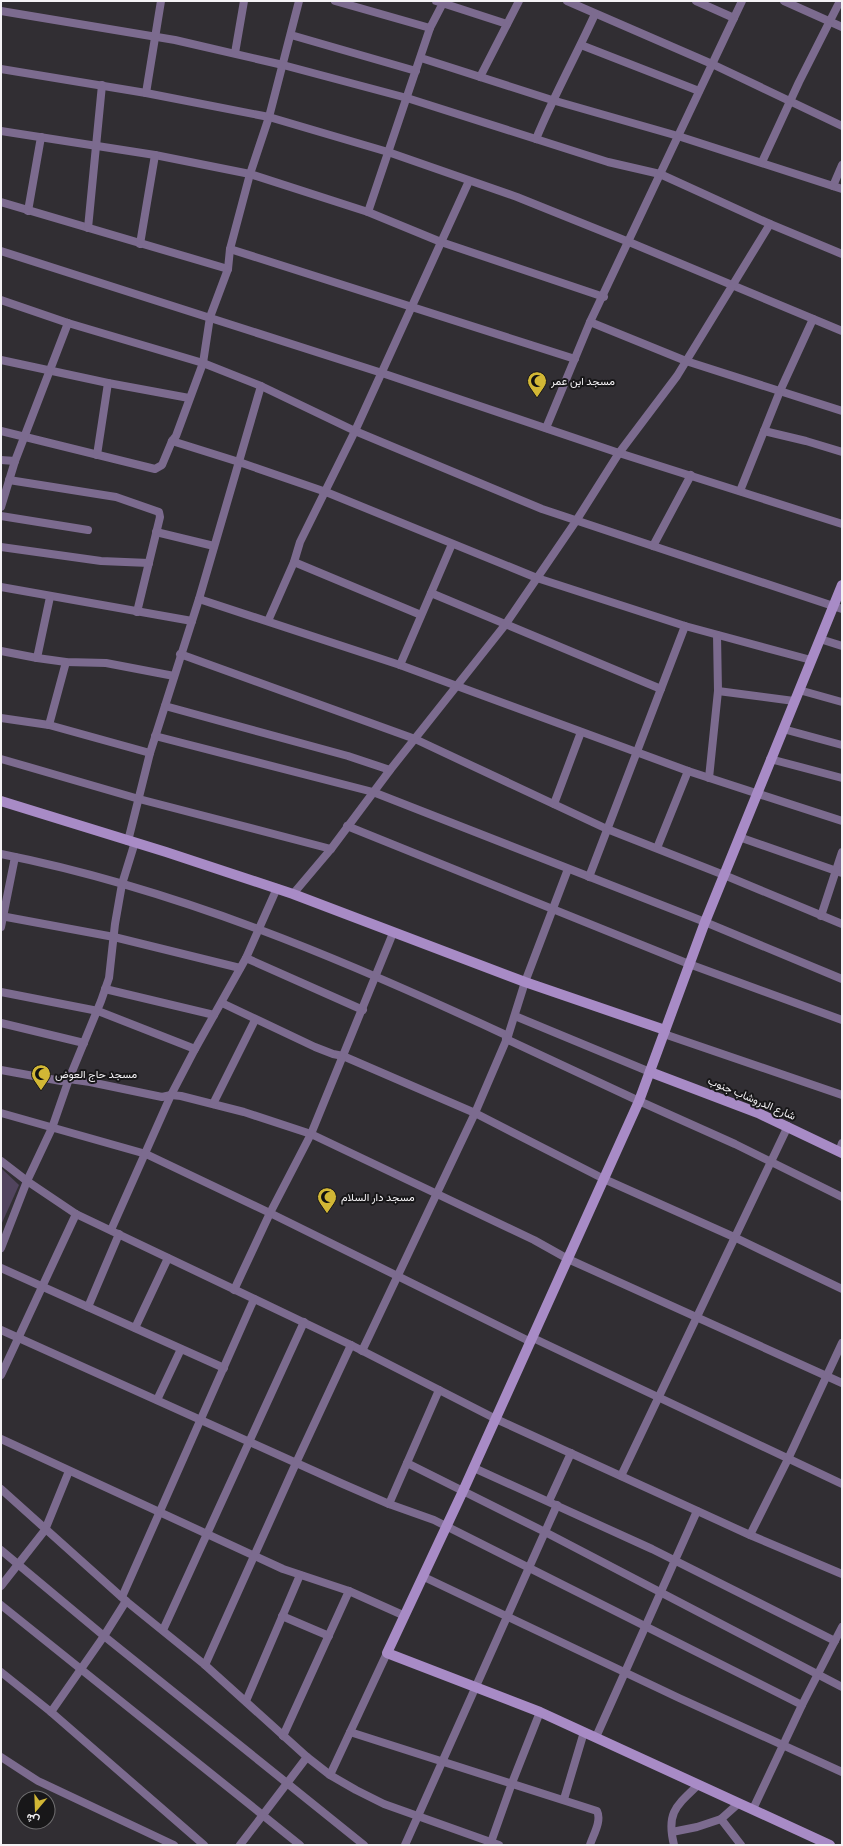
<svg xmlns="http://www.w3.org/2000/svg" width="843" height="1846" font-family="'Public Sans',Vazirmatn,sans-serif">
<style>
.green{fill:#51445e}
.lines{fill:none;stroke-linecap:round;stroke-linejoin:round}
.street{stroke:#7c6b8f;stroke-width:8}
.secondary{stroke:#a88bc6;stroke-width:10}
.labels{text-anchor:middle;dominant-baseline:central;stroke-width:4;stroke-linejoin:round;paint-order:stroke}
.poi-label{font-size:11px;fill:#f4f2f5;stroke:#181719;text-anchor:start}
.street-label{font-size:11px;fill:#f4f2f5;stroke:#181719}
</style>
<rect width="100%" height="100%" fill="#312e33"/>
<path class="green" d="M1 1168 19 1185 1 1225Z"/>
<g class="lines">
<g class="street">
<path d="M299 1 269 117 250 174 230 249 228 269 210 317 203 363 176 436 172 441 239 462 326 492 537 578 685 626 811 660"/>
<path d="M335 1 430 28"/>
<path d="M436 1 507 24"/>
<path d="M567 1 712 64 842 126"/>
<path d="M696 1 734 18"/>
<path d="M784 1 842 27"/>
<path d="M1 11 175 40 283 65 407 98 608 162 660 174 770 224 842 254"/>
<path d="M291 35 416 71"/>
<path d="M581 45 699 91"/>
<path d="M235 53 244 1"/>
<path d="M421 58 552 100 678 136 842 189"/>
<path d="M1 69 146 93 269 117 388 152 517 197 629 242 842 331"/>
<path d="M480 77 519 1"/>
<path d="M146 93 161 1"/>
<path d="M1 131 155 155 250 174 368 212 441 242 604 297"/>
<path d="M536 139C554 95 576 56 595 14"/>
<path d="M762 162 799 82 840 1"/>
<path d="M833 186 842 165"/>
<path d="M1 202 228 269"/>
<path d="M28 211 41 137"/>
<path d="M368 212 430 28 443 3"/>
<path d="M88 228 102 85"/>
<path d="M140 244 155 155"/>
<path d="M230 249 575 359"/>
<path d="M1 251 382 373 619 453 842 524"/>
<path d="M1 300 68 323 203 363 261 386 355 431 542 509 842 609"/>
<path d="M590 322 686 361 842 411"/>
<path d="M1 360 108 383 189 398"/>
<path d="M261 386 199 599 400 665 688 771 842 821"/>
<path d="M546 428 590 322 742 1"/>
<path d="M1 431 155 469 162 465 172 441"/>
<path d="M764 431 806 441 842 452"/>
<path d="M97 455 108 383"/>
<path d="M1 460 15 461"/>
<path d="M9 480 116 497 159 512 160 517 137 612"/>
<path d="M740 491 780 391 813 319"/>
<path d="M1 507 15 461 68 323"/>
<path d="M1 516 88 530"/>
<path d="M156 532 214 546"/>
<path d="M653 546 691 475"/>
<path d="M1 547 101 561 149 563"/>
<path d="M294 562 421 615"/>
<path d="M1 587 192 621"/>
<path d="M431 593 661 689"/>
<path d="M268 621 294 562 300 542 355 431 469 181"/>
<path d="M820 639 842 646"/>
<path d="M1 651 37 658 66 662 106 663 174 676"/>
<path d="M180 654 415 739 607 829 724 875 842 924"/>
<path d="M37 658 50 597"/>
<path d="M400 665 452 544"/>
<path d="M799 690 842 702"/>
<path d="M718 691 794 701"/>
<path d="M165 706 348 756 390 770"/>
<path d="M1 718 49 725 150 753"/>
<path d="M49 725 66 662"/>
<path d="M783 729 842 745"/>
<path d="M155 736 373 792 705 922 842 979"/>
<path d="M1 759 139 799 331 849"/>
<path d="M770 759 842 778"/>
<path d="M709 778 718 691 717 635"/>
<path d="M554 804 581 732"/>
<path d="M347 826 689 964 842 1020"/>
<path d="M739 837 842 873"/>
<path d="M128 841 150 753 199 599"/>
<path d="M657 848 688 771"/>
<path d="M1 854C178 889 345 960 508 1036"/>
<path d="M589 877 685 626"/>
<path d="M293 894 331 849 390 770 505 625 576 521 619 453 677 376 770 224"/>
<path d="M1 916 114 937 240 968"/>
<path d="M821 916 842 852"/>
<path d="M1 927 15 857"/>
<path d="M246 958 363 1010"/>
<path d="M105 989 214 1015"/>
<path d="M1 992 98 1011 195 1049"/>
<path d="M222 1003 315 1047 333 1054 343 1056 475 1113 604 1179 734 1237 842 1289"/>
<path d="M515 1016 650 1072"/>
<path d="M1 1023 84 1043"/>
<path d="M664 1034 842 1095"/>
<path d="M506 1039 639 1101 735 1144 842 1197"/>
<path d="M1 1070 61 1081 69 1079 90 1082 162 1097 171 1095 181 1096 244 1112 311 1134 534 1240 568 1259 842 1383"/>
<path d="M213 1104 255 1020"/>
<path d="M1 1113 146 1154 270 1213 531 1342"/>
<path d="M839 1152 842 1143"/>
<path d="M1 1161 27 1181 76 1214 351 1345 496 1419 750 1535 842 1574"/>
<path d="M111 1230 171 1095 195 1049 246 958 277 888"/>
<path d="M1 1248 27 1181 52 1128 69 1079 101 1001 109 978 115 924 122 884 135 842"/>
<path d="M1 1268 224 1368"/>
<path d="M234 1290 270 1213 311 1134 393 933"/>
<path d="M88 1307 119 1234"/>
<path d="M135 1328 168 1258"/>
<path d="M1 1330 343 1484 389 1504 434 1520 802 1705"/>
<path d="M533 1338 842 1484"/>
<path d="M362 1351 475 1113 508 1036 525 982 568 869"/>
<path d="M1 1375 76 1214"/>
<path d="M157 1400 181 1349"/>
<path d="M1 1439 283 1569 349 1591 405 1616"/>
<path d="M407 1463 545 1532 842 1687"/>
<path d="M474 1468 652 1549 835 1641"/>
<path d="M621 1476 788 1126"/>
<path d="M1 1489 126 1601 205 1665 307 1757 330 1775 356 1790 384 1804 499 1845"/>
<path d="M549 1501 571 1453"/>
<path d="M389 1504 439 1390"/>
<path d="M750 1535 788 1459 842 1343"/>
<path d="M1 1550 104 1636 364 1845"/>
<path d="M424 1577 679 1698 842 1772"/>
<path d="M1 1586 45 1530 69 1471"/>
<path d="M122 1597 254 1299"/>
<path d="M1 1605 300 1845"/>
<path d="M282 1616 329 1636"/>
<path d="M163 1630 304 1322"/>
<path d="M205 1665 296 1463 351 1345"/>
<path d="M1 1672 51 1712 204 1845"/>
<path d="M246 1701 300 1575"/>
<path d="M51 1712 104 1636 126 1601"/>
<path d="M350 1732 597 1811C602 1821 593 1835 590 1845"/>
<path d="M283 1736 349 1591"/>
<path d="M596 1737 697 1511"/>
<path d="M1 1757 38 1781 174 1845"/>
<path d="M330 1775 387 1653"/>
<path d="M564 1799 584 1732"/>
<path d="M753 1809 802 1705 842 1627"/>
<path d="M721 1819 741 1845"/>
<path d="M672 1832 697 1827 721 1819 739 1803"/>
<path d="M240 1845 307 1757"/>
<path d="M405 1845 557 1505"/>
<path d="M490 1845 512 1783 540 1712"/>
<path d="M674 1845C666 1813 676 1806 698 1785"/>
</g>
<g class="secondary">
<path d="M1 801 166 852 293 894 525 982 665 1030"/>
<path d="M650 1072 758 1113 842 1153"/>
<path d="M830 1845 540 1712 387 1653 463 1491 639 1101 705 922 842 585"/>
</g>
</g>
<defs>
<symbol id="mosque-pin" viewBox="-11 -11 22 30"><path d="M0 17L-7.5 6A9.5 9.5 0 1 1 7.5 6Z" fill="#d2b735" stroke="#181719"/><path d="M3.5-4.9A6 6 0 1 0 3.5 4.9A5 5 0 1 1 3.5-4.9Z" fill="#111"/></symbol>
</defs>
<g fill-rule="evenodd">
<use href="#mosque-pin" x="526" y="370" width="22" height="30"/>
<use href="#mosque-pin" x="30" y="1063" width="22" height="30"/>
<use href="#mosque-pin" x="316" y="1186" width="22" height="30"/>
</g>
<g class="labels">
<g class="poi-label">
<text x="551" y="381">مسجد ابن عمر</text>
<text x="55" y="1074">مسجد حاج العوض</text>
<text x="341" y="1197">مسجد دار السلام</text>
</g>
<g class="street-label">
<text transform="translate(752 1098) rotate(23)">شارع الدروشاب جنوب</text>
</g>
</g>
<rect width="843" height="1846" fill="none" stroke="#f4f2f5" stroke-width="4"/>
<g transform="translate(36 1810) rotate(199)"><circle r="19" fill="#181719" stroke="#706f71"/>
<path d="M0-3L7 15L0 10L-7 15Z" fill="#d2b735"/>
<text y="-6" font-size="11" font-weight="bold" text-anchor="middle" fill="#f4f2f5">ش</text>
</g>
</svg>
